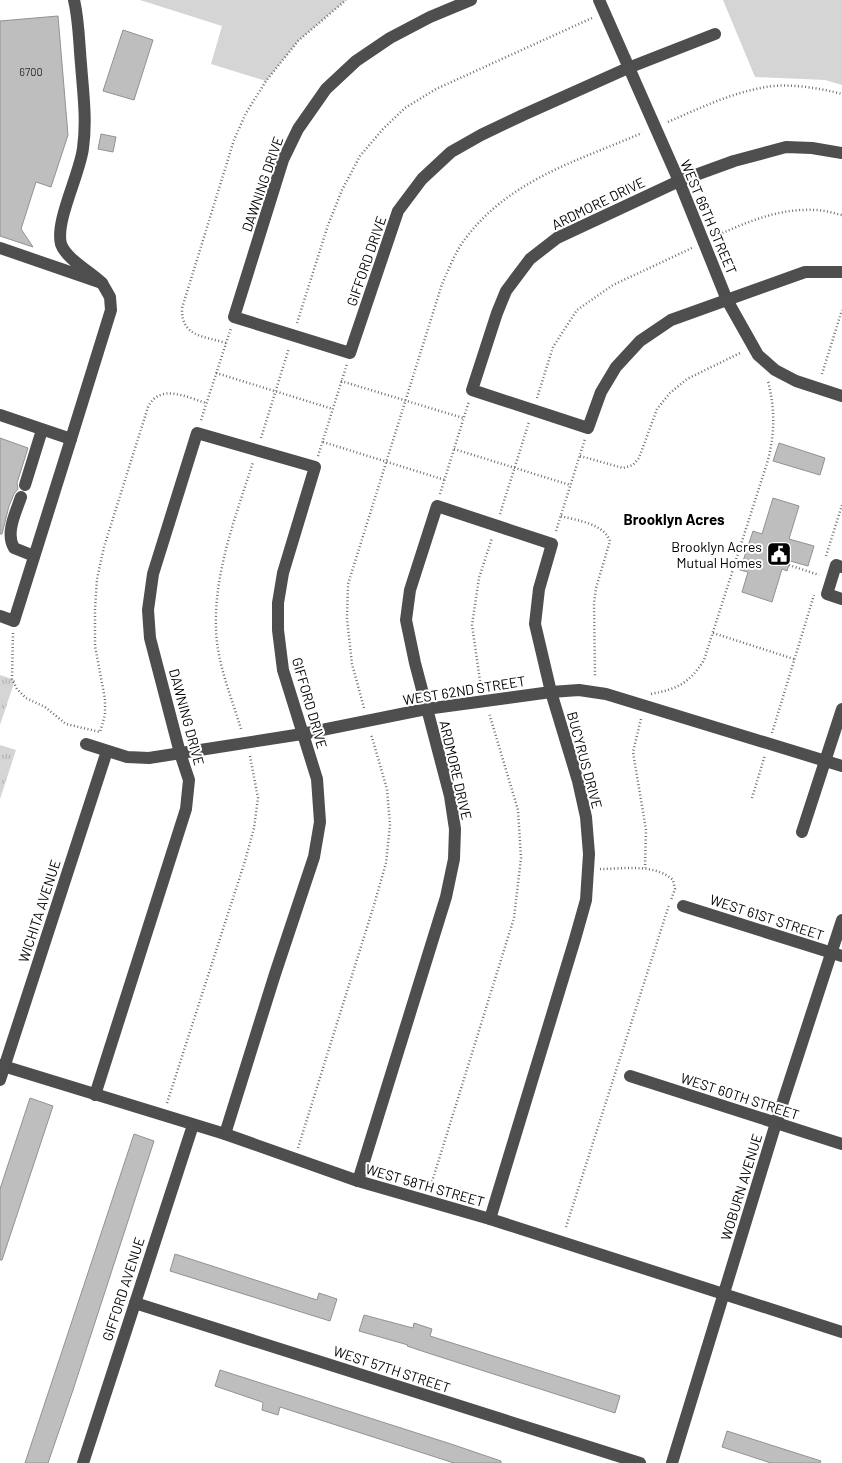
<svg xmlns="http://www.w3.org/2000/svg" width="842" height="1463" font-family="Barlow,sans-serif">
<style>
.green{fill:#d5d5d5}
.park{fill:url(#park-tufts)}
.building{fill:#bebebe;stroke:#929292}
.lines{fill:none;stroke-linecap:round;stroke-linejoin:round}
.path{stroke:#707070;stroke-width:2.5;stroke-dasharray:1 2.5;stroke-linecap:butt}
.minor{stroke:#4e4e4e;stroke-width:12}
.labels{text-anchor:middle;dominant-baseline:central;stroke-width:4;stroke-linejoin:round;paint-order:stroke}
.number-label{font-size:11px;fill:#303030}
.street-label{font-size:14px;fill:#000;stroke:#fff}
.poi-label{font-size:14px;fill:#000;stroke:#fff;text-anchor:end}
.neighbourhood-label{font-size:15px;font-weight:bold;fill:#000;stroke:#fff}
</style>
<defs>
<pattern id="park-tufts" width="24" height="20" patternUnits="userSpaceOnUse" patternTransform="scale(1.25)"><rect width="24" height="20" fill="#d5d5d5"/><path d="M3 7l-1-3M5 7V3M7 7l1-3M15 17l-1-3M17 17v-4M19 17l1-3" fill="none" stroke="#b5b5b5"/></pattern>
</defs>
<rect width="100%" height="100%" fill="#fff"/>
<g class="green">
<path d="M140 0H346L298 41 266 81 211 64 222 26Z"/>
<path d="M723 0H842V85L825 80 755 77Z"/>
</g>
<g class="park">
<path d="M0 675 15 680 0 725Z"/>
<path d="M0 745 16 750 0 799Z"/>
</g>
<g class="building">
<path d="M58 16 68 135 51 187 36 182 21 229 33 247 0 236V21Z"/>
<path d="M123 30 153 40 134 100 103 91Z"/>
<path d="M101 134 116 137 113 152 98 149Z"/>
<path d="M0 438 28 448 17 483 18 489 14 494 9 506 2 534H0Z"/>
<path d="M779 443 825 458 820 475 773 461Z"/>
<path d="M773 498 799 506 789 539 814 546 808 566 790 561 787 571 782 569 772 602 742 592 748 572 740 570 753 531 762 534Z"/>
<path d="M30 1098 53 1106 2 1260H0V1189Z"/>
<path d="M134 1134 154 1141 73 1390 48 1463H25Z"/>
<path d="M175 1254 317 1300 319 1293 337 1299 330 1321 170 1271Z"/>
<path d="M364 1315 413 1328 414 1323 432 1329 430 1336 620 1396 615 1413 431 1354 407 1346 408 1345 359 1331Z"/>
<path d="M220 1370 451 1444 501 1461V1463H454L280 1407 278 1415 262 1410 263 1403 262 1402 215 1386Z"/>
<path d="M727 1431 821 1461 820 1463H771L722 1447Z"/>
</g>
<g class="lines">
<g class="path">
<path d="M668 122C700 108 731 93 766 87 788 83 820 88 842 94"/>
<path d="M716 236C747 222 779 208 815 210 824 210 833 213 842 215"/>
<path d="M297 323 328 225 342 190 360 156 383 129 405 108 436 89 592 18"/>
<path d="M226 343C204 336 181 337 182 308L234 140 246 113 266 81 298 41 346 0"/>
<path d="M216 373 333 409"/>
<path d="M822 374 842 310"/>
<path d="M341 381 463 418"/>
<path d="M537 398 553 347 577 310 613 285 692 248"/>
<path d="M201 420 231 328"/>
<path d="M261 438 289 348"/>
<path d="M323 442 445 480"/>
<path d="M454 449 570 485"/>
<path d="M318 456 347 364"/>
<path d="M580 456 623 468 633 465 639 458 657 409 670 393 687 379 740 353"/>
<path d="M440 494 469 401"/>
<path d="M500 514 529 422"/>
<path d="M561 516C578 521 603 523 610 541L596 588 594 603 595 676"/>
<path d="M556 531 585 439"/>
<path d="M826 556 842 505"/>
<path d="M789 565 819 575"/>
<path d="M13 633 12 679 17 689 26 698 45 707 66 724 100 732 105 715V699L95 646V609L97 579 104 547 148 407C160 383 186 397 206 403"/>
<path d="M713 633 794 659"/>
<path d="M481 688 472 625 479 578 492 538"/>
<path d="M651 694C677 689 689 684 704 660L768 460C775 431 775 410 768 381"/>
<path d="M364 708 352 664 347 619 348 584 442 284C449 269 455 252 465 239 509 180 577 161 642 133"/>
<path d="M641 719 633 752 646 830 645 868"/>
<path d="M241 729C231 696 217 663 216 629 214 571 236 516 253 462"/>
<path d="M772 733 814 595"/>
<path d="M752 798 765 755"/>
<path d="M600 869C624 869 654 863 673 880L675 889 671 900"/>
<path d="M167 1103 245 861 254 828 258 798 250 756"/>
<path d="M298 1148 374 905 386 863 390 825 387 789 371 734"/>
<path d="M431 1185 514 918 521 858 518 810 489 713"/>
<path d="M566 1227 669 905"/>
</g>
<g class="minor">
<path d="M471 0 430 17 390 38 356 61 326 89 298 129 283 160 234 317 350 353 398 211 422 179 451 152 481 135 523 115 628 68 715 34"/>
<path d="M599 0 679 181 727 300 758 355 775 370 796 381 842 396"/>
<path d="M842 153 812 148 786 147 734 161 679 181 557 238 530 259 506 291 497 313 472 390 588 428 601 392 616 367 640 341 671 320 805 272H842"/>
<path d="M0 248 102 283C91 272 66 259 61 244 55 221 80 174 83 148 87 120 83 92 81 64 79 43 79 21 74 0"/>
<path d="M0 415 71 439 111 310 110 297 102 283"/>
<path d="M25 485 42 430"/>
<path d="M21 497C16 512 5 533 14 548L34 556"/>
<path d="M842 567 836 565 827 594 842 599"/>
<path d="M0 616 14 621 71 439"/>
<path d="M86 744 127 757 149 758 302 734 426 709 551 692 579 690 606 694 842 766"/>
<path d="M802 832 842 709"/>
<path d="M683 906 842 956"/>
<path d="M0 1065 225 1134 358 1181 490 1219 842 1332"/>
<path d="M630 1076 842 1144"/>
<path d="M0 1080 107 751"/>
<path d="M95 1095 186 809 189 780 180 753 150 638 148 610 153 574 197 433 315 467 283 573 278 603V630L283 670 317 779 320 822 314 857 275 974 225 1134"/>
<path d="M358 1181 446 897 454 859 455 829 450 796 415 663 406 620 410 590 437 506 552 544 539 589 535 624 551 692 578 781 586 817 589 854 586 900 575 939 490 1219"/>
<path d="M135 1303 640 1463"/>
<path d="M83 1463 193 1125"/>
<path d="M672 1463 776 1123 842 920"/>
</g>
</g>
<defs>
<symbol id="civic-square" viewBox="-11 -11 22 22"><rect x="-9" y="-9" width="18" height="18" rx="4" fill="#000" stroke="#fff"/><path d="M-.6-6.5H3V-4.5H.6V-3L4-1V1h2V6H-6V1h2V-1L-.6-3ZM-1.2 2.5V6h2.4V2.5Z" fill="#fff"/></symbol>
</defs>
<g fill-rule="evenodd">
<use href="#civic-square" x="765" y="540" width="28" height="28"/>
</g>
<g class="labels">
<g class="number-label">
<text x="31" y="71">6700</text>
</g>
<g class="street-label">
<text transform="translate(262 184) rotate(-71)">DAWNING DRIVE</text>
<text transform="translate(598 203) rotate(-26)">ARDMORE DRIVE</text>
<text transform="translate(709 217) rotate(67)">WEST 66TH STREET</text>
<text transform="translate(366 261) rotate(-71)">GIFFORD DRIVE</text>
<text transform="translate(464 690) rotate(-9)">WEST 62ND STREET</text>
<text transform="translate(310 703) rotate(74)">GIFFORD DRIVE</text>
<text transform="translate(187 717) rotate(75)">DAWNING DRIVE</text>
<text transform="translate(585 760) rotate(75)">BUCYRUS DRIVE</text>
<text transform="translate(456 770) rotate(77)">ARDMORE DRIVE</text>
<text transform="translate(39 911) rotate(-72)">WICHITA AVENUE</text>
<text transform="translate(767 917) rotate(18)">WEST 61ST STREET</text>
<text transform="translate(740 1096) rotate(18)">WEST 60TH STREET</text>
<text transform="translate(425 1185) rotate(16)">WEST 58TH STREET</text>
<text transform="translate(741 1187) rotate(-73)">WOBURN AVENUE</text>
<text transform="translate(123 1289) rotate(-72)">GIFFORD AVENUE</text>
<text transform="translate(392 1369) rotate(18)">WEST 57TH STREET</text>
</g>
<g class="poi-label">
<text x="762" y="546">Brooklyn Acres<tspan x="762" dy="16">Mutual Homes</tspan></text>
</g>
<g class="neighbourhood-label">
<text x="674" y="519">Brooklyn Acres</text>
</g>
</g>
</svg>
